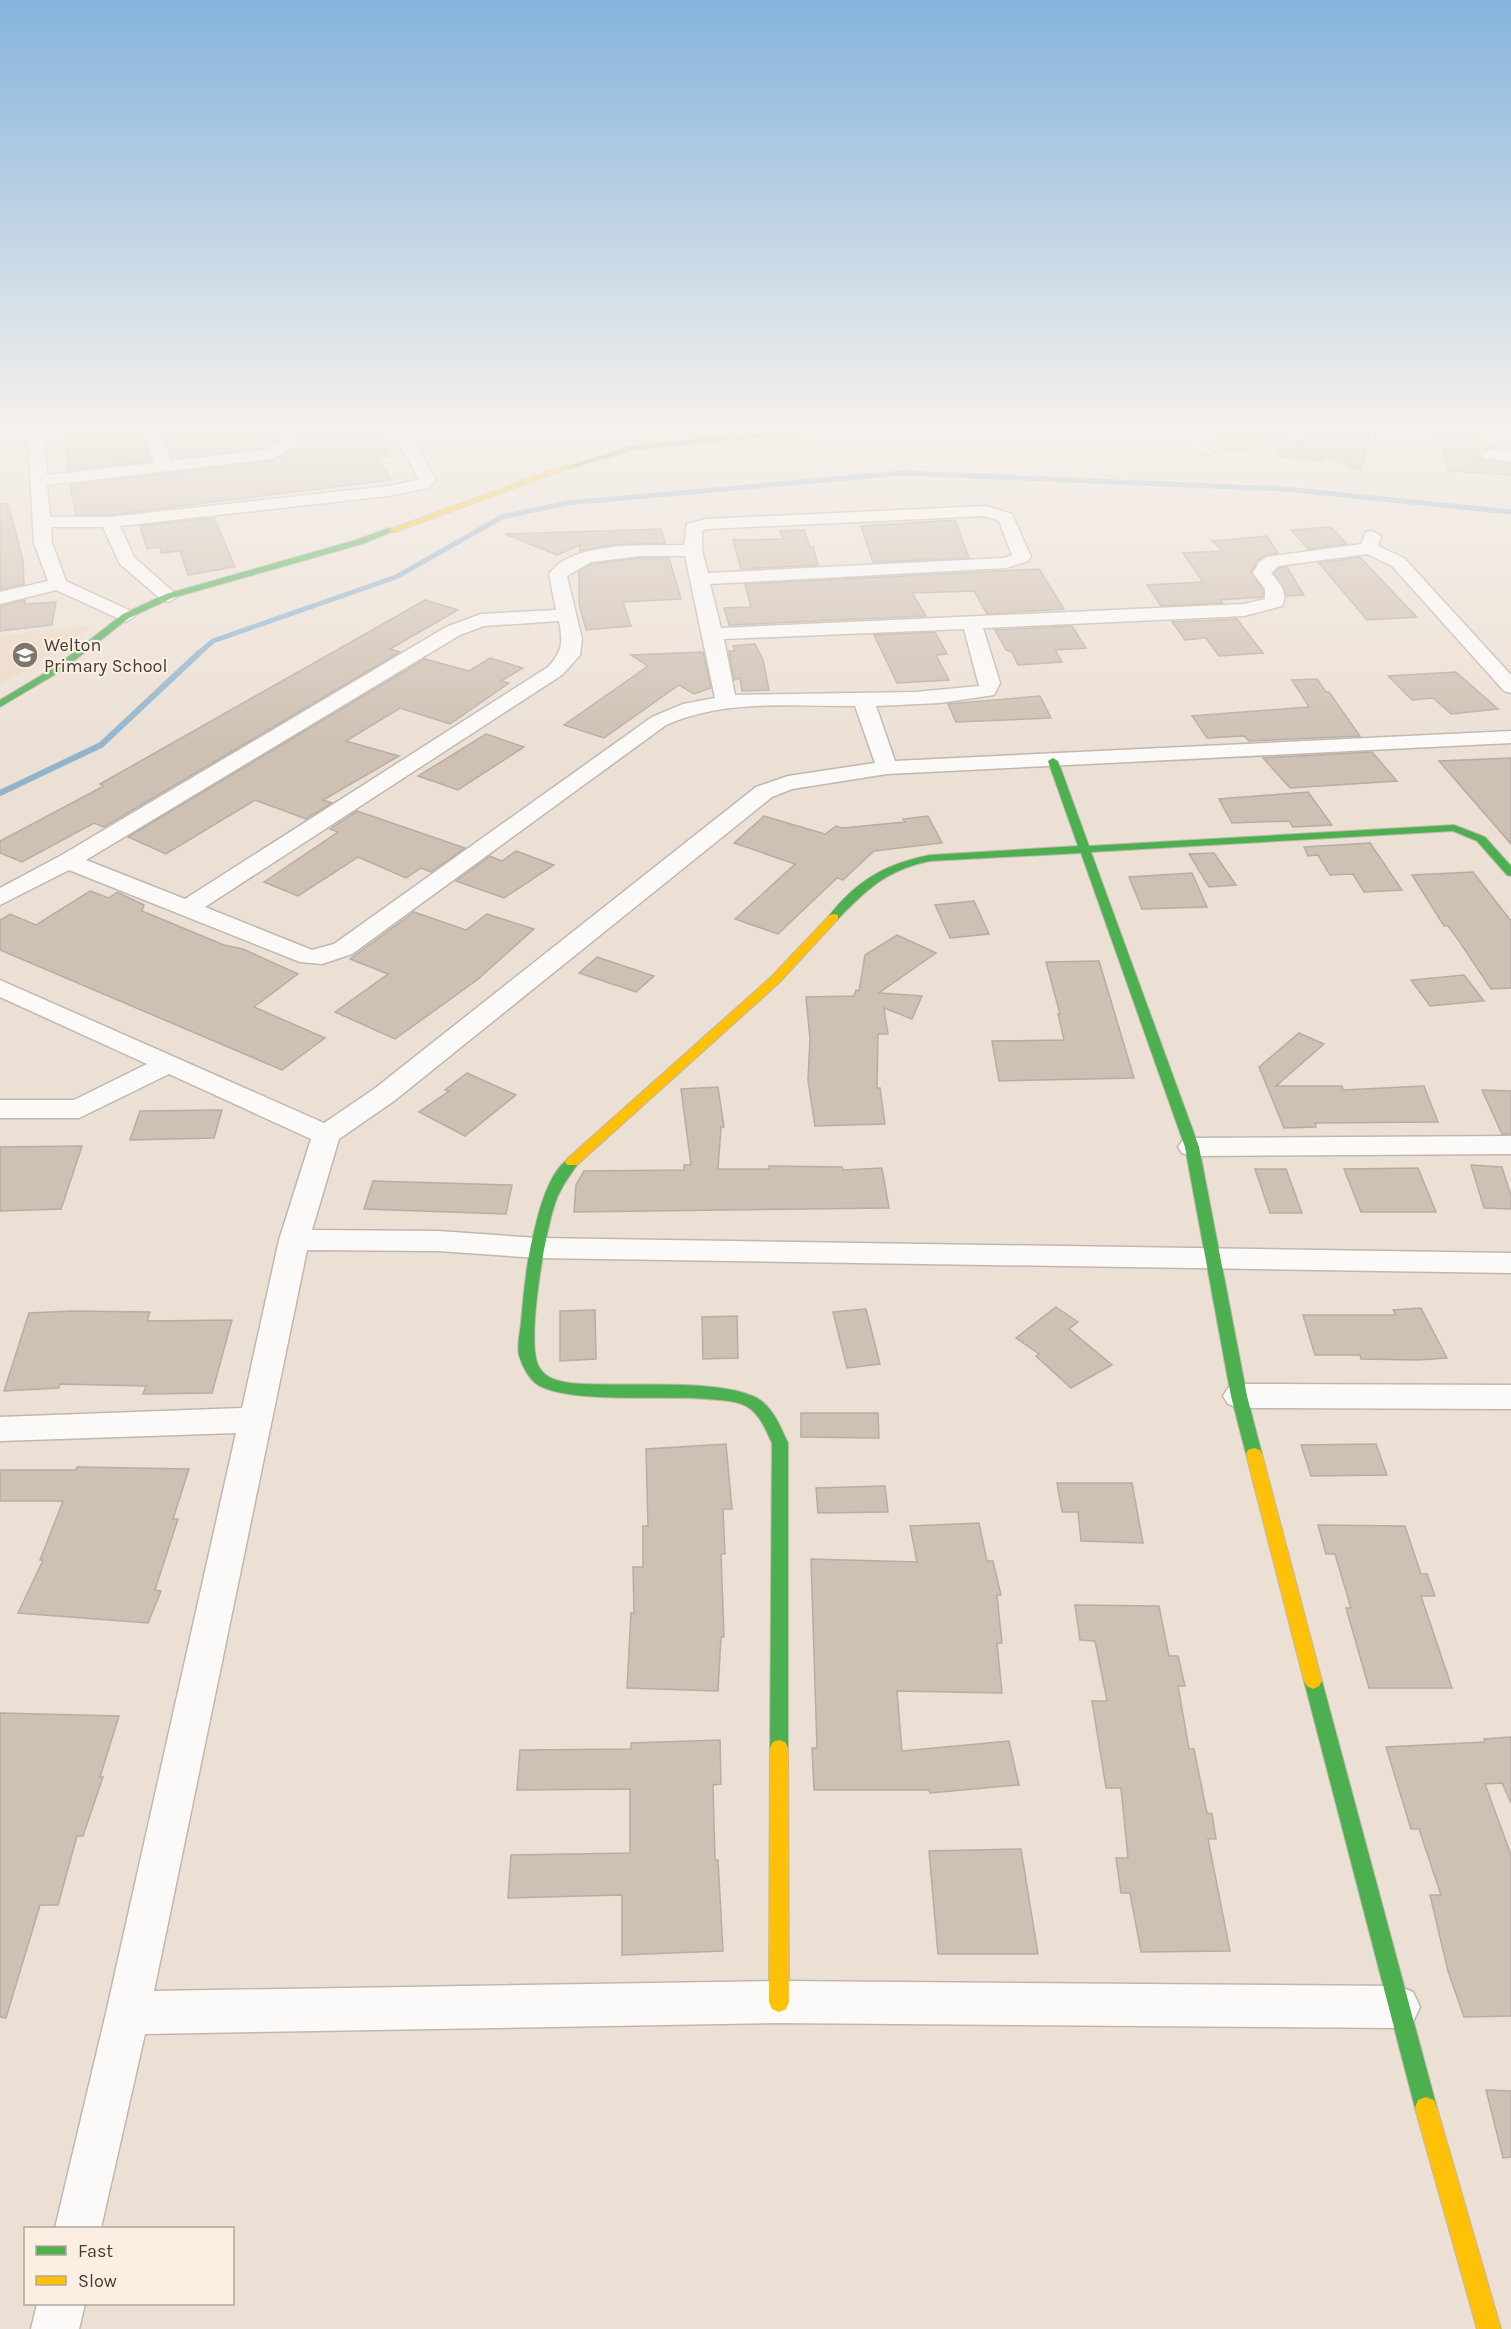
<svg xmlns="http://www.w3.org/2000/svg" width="1511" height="2329" font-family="Karla,sans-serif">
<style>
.built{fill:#edd8c5}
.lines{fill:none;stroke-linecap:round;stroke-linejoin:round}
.stream-far1{stroke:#91b4cd;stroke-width:5}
.stream{stroke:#91b4cd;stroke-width:6}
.building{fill:#cec0b2;stroke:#b7ada5;stroke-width:1.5}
.lane-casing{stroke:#c0b7ae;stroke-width:2}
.street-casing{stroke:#c0b7ae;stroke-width:3}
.fast-casing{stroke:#c0b7ae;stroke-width:2}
.slow-casing{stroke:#c0b7ae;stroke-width:2}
.lane{fill:#fcfaf9;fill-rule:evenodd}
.street{fill:#fcfaf9;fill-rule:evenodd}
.fast{fill:#4caf50;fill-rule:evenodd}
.slow{fill:#ffc107;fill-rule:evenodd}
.labels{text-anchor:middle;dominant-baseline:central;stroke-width:4.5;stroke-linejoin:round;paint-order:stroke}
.far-poi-label{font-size:18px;fill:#443b33;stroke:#fcefe2;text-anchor:start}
</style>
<rect width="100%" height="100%" fill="#ece0d5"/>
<path class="built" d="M96 625 21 673 0 685V636Z"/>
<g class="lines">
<path class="stream-far1" d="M198 654 213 641 396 577 502 517 567 503 903 473 1284 489 1511 512"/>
<path class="stream" d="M0 793 101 745 199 653"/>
</g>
<g class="building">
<path d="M64 424H141L151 461 68 470Z"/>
<path d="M161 424H269L278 442 266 448 172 459Z"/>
<path d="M289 424H375L391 456 377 458 391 480 110 515H76L70 485 271 461 300 446Z"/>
<path d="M1216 424H1293L1286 435 1297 442 1304 439 1314 424H1372L1361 471 1325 455 1322 461 1277 456 1279 447 1226 450 1216 440Z"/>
<path d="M1436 424H1448L1495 448H1488L1479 456 1483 460 1511 463V475L1449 471Z"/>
<path d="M8 503 23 561 24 584 0 590V504Z"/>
<path d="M214 518 235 567 188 575 180 551 161 553 160 547 147 549 140 526Z"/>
<path d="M955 520 969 558 873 562 861 526Z"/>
<path d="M1331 527 1347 544 1308 549 1291 530Z"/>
<path d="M661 529 665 543 611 545 580 551V545L557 555 505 534Z"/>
<path d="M804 530 810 547H813L818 565 741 569 733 540 783 539 780 531Z"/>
<path d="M1267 536 1278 553 1267 555 1258 560 1251 572 1263 590V597L1220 600 1223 603 1161 606 1147 585 1203 582 1183 553 1223 551 1212 541Z"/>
<path d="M1360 557 1390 589 1417 617 1367 620 1319 563Z"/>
<path d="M641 558H669L681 599 623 602 631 626 586 630 579 604V571L592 564Z"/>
<path d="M1287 567 1304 595 1287 596 1274 573 1279 568Z"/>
<path d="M1039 569 1064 609 987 614 974 591 912 593 926 616 729 625 724 608 751 607 745 584Z"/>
<path d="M25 600V604L56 602 52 625 0 631V606Z"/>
<path d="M425 600 458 610 390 649 400 652 104 827 94 823 22 862 0 853V841L104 786 100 784Z"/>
<path d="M1237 619 1263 653 1219 656 1206 638 1185 640 1172 622Z"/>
<path d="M1072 626 1086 648 1055 650 1062 662 1018 665 1012 652 1006 650 995 630Z"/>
<path d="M935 632 947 654 936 655 949 680 897 683 874 635Z"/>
<path d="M755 644 763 660 769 690 742 691 740 678 734 680 729 651H735L733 646Z"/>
<path d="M703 652 711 688 694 694 679 685 604 738 564 725 648 666 631 655Z"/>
<path d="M490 658 523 668 501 681 509 683 450 724 400 708 346 741 399 756 323 800 332 803 306 819 255 800 166 854 128 837 425 659 469 671Z"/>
<path d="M1456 672 1498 709 1451 714 1433 698 1412 700 1388 676Z"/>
<path d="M1317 679 1326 692H1329L1360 736 1249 741 1244 736 1207 738 1192 716 1309 707 1292 680Z"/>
<path d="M1040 696 1051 718 956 722 948 704Z"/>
<path d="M486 734 524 747 458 790 418 776Z"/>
<path d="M1372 752 1397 781 1290 788 1263 758Z"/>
<path d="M1511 758V844L1439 761Z"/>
<path d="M1308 792 1332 825 1293 827 1289 821 1232 823 1219 799Z"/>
<path d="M357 811 465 848 431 872 421 868 406 878 358 857 298 896 264 882 338 832 330 829Z"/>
<path d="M764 816 825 834 836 826 842 828 905 822 903 819 928 816 942 843 874 851 843 880 837 878 778 934 735 919 795 864 734 843Z"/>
<path d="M1370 843 1402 890 1364 892 1353 874 1330 875 1318 855 1308 856 1304 847Z"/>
<path d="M516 851 554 865 504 898 456 881 490 856 502 861Z"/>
<path d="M1214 853 1236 885 1209 887 1189 854Z"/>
<path d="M1473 872 1511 921V988L1491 989 1459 941 1448 926H1444L1412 875Z"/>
<path d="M1192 873 1207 907 1142 909 1129 877Z"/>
<path d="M90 891 109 898 117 892 144 905 142 911 224 945 243 949 298 974 254 1007 325 1038 282 1070 0 950V920L10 914 36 925Z"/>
<path d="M974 901 989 934 950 938 935 905Z"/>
<path d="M414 912 466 930 487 914 534 929 477 980 395 1039 335 1012 388 974 350 959Z"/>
<path d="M897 935 936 953 879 993 922 996 912 1019 884 1008 888 1034H878L877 1088H880L885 1124 815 1126 808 1080 810 1039 806 997 854 996 856 990 859 991 865 955Z"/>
<path d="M597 957 654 976 636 992 579 973Z"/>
<path d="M1099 961 1134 1078 999 1081 992 1041 1064 1040 1058 1014H1060L1046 962Z"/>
<path d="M1464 975 1484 1001 1430 1006 1411 980Z"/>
<path d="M1299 1033 1324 1044 1276 1086H1342L1343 1090 1424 1086 1438 1122 1315 1123 1316 1127 1284 1128 1259 1067Z"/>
<path d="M467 1073 516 1095 465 1136 419 1112 449 1091 445 1090Z"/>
<path d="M718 1087 724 1127H721L718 1169H769V1166L842 1167 843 1170 882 1168 889 1208 574 1212 576 1185 584 1171 684 1170V1165H691L681 1089Z"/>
<path d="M1482 1090 1511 1091V1134H1502Z"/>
<path d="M222 1110 214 1138 130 1140 140 1111Z"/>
<path d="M82 1146 61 1209 0 1211V1147Z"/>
<path d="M1471 1165 1502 1167 1511 1196V1209L1484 1208Z"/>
<path d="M1418 1168 1436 1212H1361L1344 1169Z"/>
<path d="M1255 1169H1286L1302 1213H1270Z"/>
<path d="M373 1181 512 1185 506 1214 364 1209Z"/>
<path d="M1056 1307 1078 1322 1069 1329 1112 1365 1071 1388 1036 1356 1039 1354 1016 1338Z"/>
<path d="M1421 1308 1447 1358 1418 1360 1361 1359 1360 1355H1315L1303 1315H1396L1393 1310Z"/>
<path d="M866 1309 880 1364 847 1368 833 1312Z"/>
<path d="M595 1310 596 1359 560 1361V1311Z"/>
<path d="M72 1311 150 1312 147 1321 232 1320 212 1393 143 1394 146 1386 60 1384 59 1388 4 1391 29 1313Z"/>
<path d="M737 1316 738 1358 703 1359 702 1317Z"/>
<path d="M801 1413H878L879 1438 801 1437Z"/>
<path d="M726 1444 732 1509H723L725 1554H721L724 1637H721L718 1691 627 1688 631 1613H634L633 1567H643V1526H648L646 1449Z"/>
<path d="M1376 1444 1387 1475 1311 1476 1301 1445Z"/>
<path d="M77 1467 189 1469 173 1519H178L155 1590 161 1591 148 1623 18 1613 43 1560H40L63 1501H0V1470H76Z"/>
<path d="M1057 1483H1132L1143 1543 1081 1541 1078 1512H1062Z"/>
<path d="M885 1486 888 1512 818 1513 816 1488Z"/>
<path d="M979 1523 987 1561H993L1001 1595H997L1002 1643H997L1002 1693 897 1691 902 1751 1009 1741 1019 1785 930 1793 929 1790H814L812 1748H817L811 1559 917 1562 910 1526Z"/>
<path d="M1318 1525 1405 1526 1421 1574H1427L1435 1596H1421L1452 1688H1369L1346 1608H1351L1335 1554H1326Z"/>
<path d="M1075 1605 1159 1606 1169 1656H1178L1185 1686H1178L1189 1749H1194L1207 1813 1212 1814 1216 1839H1208L1230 1951 1141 1952 1130 1893H1121L1116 1858H1128L1121 1788H1106L1092 1701H1107L1095 1641 1080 1640Z"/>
<path d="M0 1713 119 1716 100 1777H103L83 1836H77L58 1905H40L6 2018 0 2017Z"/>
<path d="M1511 1737V1803L1502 1783 1485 1784 1511 1855V2016L1464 2017 1448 1971 1430 1895H1441L1419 1829H1411L1386 1747 1485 1742 1484 1739Z"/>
<path d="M720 1740 721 1784 713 1785 715 1860H718L723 1951 622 1955V1895L508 1898 511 1855 630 1853V1789L517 1790 520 1750 631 1749V1743Z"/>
<path d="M1021 1849 1038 1954H938L929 1851Z"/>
<path d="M1486 2090 1511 2091V2157L1503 2158Z"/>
</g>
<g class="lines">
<defs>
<path id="lane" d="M1167 424H1176L1214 453 1207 455Z"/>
<g id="street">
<path d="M27 424H43L47 475 154 463 143 424H159L170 461 267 450 281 443 271 424H287L298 445 271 459 47 485 50 517H110L388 486 417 480 419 479 388 424H404L436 480 428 488 388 496 120 526 134 557 178 596 169 602 162 600 120 564 103 527H51L52 543 66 581 133 612 135 616 126 622 56 590 0 604V592L48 581 34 543 28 440 0 443V433L28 430Z"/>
<path d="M1296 424H1312L1302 438 1296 440 1288 435Z"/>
<path d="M1489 450 1511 451V461L1483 458 1481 455Z"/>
<path d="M986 506 1012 514 1031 557 1028 561 1006 568 710 584 721 628 1244 604 1265 599V589L1253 573 1259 562 1267 557 1361 544 1366 532 1372 531 1381 536 1378 546 1404 558 1511 675V693L1504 691 1392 566 1367 554 1278 566 1271 573C1279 583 1289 593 1282 606L1244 616 983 628 1000 683 994 695 940 703 876 706 895 761 1511 731V743L887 774 792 789 772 797 394 1101 339 1139 312 1230 438 1231 538 1238 1511 1253V1273L538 1258 438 1251 307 1250 154 1991 779 1981 1398 1986 1413 1992 1420 2007 1413 2022 1398 2028 779 2023 145 2034 101 2228H55L106 2013 236 1433 0 1441V1417L242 1408 279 1240 311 1139 169 1074 79 1118H0V1100H74L147 1064 0 997V980L324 1123 374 1089 756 787 788 776 875 763 855 706C793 706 725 699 666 725L352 954 322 964 300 962 69 870 0 905V888L60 856 446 627 481 614 556 610 549 574C572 540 648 546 684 545L687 524 706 519ZM984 516 999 521 1012 555 1004 558 708 573 702 550V531L707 529ZM641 556H685L715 698 683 704 652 717 334 944 312 950 205 907 562 675 580 655 582 639 567 576 591 562ZM559 621C563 642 563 651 548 667L185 899 86 860 460 635 484 626ZM964 629 979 686 915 692 735 695 724 639Z"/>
<path d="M1511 1136V1154L1192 1156 1182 1153 1178 1147 1182 1141 1192 1138Z"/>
<path d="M1239 1384 1511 1385V1409L1239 1408 1228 1404 1223 1396 1228 1388Z"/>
<path d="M37 2304H85L79 2329H31Z"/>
</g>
<g id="fast">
<path d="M843 424H867L863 426 633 450 569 469 565 467 632 446Z"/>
<path d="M389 528 396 530 362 544 172 598 129 618 61 671 0 707V700L55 667 123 614 166 594 356 540Z"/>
<path d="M1053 758 1058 761 1089 846 1454 825 1485 837 1511 866V876L1507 875 1477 841 1453 831 1091 852 1199 1147 1247 1396 1262 1454 1260 1458 1254 1460 1248 1458 1246 1454 1231 1396 1185 1147 1081 853 930 861C887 870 868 888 838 919H830L828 917C857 880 885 864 930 855L1078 846 1048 761Z"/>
<path d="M572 1158 579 1162C571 1174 563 1184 557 1198 546 1225 525 1343 539 1367 546 1379 558 1381 570 1383 619 1388 717 1377 757 1398 773 1407 781 1428 788 1443V1748L785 1754 779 1756 773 1754 770 1748 772 1443C766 1430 760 1414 746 1406 734 1400 719 1400 706 1399 665 1395 570 1404 538 1385 529 1379 522 1366 519 1355 517 1345 520 1333 521 1323 524 1290 527 1256 536 1224 540 1206 553 1163 572 1158Z"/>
<path d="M1313 1673 1319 1676 1322 1681 1437 2108 1434 2116 1426 2119 1418 2116 1415 2108 1304 1681 1307 1676Z"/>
</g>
<g id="slow">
<path d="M566 465 573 467 395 532 388 530Z"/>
<path d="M834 914 838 915V919L779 983 577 1165H567L565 1162 567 1159 771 977 830 915Z"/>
<path d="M1254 1448 1260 1450 1262 1454 1322 1681 1319 1686 1313 1689 1307 1686 1304 1681 1246 1454 1248 1450Z"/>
<path d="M779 1740 785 1742 788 1748 789 2002 786 2009 779 2012 772 2009 769 2002 770 1748 773 1742Z"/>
<path d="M1426 2097 1434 2100 1437 2108 1501 2329H1477L1415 2108 1418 2100Z"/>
</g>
</defs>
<use href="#lane" class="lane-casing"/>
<use href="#street" class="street-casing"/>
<use href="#fast" class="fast-casing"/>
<use href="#slow" class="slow-casing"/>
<use href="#lane" class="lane"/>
<use href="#street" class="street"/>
<use href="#fast" class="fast"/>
<use href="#slow" class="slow"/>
</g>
<linearGradient id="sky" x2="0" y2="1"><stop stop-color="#85b4dd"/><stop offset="0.57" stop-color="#f6f1ec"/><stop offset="1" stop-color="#f6f1ec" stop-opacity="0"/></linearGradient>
<rect width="1511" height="750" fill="url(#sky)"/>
<defs>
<symbol id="school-disc" viewBox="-11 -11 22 22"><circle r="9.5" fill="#7f756c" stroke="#fcefe2"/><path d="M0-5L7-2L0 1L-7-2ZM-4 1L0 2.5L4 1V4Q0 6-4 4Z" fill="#fff"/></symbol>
</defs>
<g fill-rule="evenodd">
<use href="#school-disc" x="10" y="640" width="30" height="30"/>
</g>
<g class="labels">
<g class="far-poi-label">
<text x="44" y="645">Welton<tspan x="44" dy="21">Primary School</tspan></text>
</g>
</g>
<rect x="24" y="2227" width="210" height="78" fill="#fcefe2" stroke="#b2a79c" stroke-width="1.5"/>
<rect x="36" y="2246" width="30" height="9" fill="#4caf50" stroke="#b2a79c" stroke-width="1.5"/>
<text x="78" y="2257" font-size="18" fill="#443b33">Fast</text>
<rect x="36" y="2276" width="30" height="9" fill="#ffc107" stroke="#b2a79c" stroke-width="1.5"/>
<text x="78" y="2287" font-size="18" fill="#443b33">Slow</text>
</svg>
